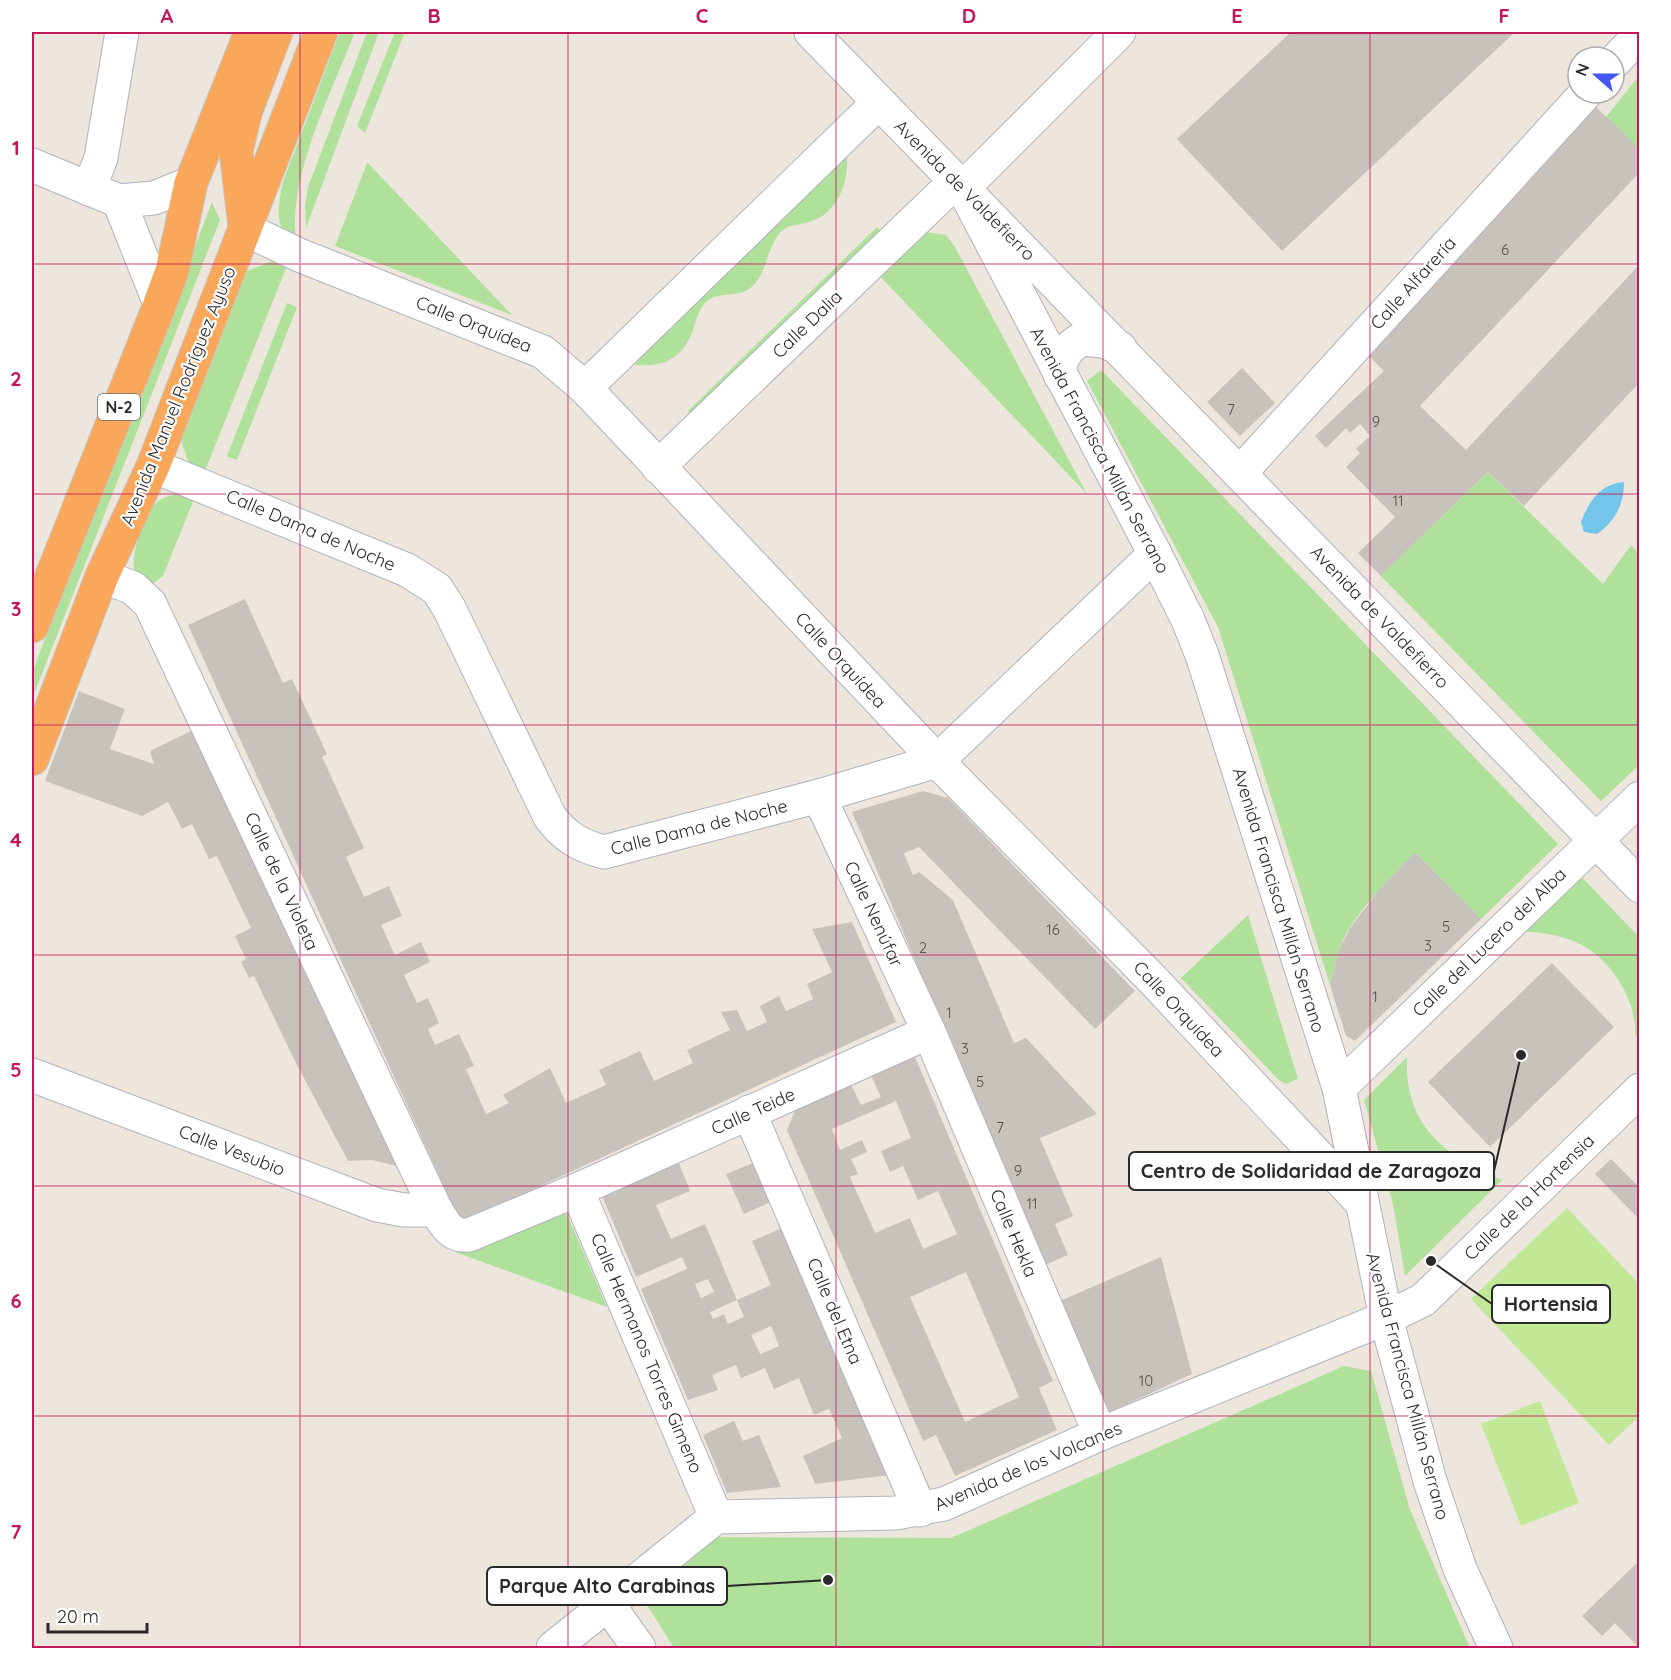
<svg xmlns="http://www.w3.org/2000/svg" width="1671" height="1680" font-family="Quicksand,sans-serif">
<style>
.green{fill:#afe19b}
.pitch{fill:#c1e897}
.water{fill:#73c5ea}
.building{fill:#c7c3bc;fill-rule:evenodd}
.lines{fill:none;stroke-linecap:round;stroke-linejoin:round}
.minor-casing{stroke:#b0b2be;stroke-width:35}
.highway-casing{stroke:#c8c8c8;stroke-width:35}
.minor{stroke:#fff;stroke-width:33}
.highway{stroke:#f9a75b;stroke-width:33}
.grid{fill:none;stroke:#c2185b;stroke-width:1.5;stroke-opacity:0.55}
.labels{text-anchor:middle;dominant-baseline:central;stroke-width:4.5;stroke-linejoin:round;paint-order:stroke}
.number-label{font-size:15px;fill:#51504e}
.shield{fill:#fff;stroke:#6a6a6a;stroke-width:1.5}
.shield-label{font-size:16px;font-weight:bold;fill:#2a2a2a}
.street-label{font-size:18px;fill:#2a2a2a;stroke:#fff}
.leader{fill:none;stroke:#2a2a2a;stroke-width:2}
.callout-dot{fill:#2a2a2a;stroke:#fff;stroke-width:2}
.callout{fill:#fff;stroke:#2a2a2a;stroke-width:2}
.callout-label{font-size:20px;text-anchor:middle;font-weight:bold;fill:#2a2a2a}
.neatline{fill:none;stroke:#c2185b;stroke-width:2}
.grid-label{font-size:20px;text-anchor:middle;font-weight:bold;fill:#c2185b}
</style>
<rect width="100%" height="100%" fill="#ece6dd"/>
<g class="green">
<path d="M340 32H355C331 94 289 173 296 239L285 236C275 219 279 200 283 182Z"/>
<path d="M367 32H379L306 228 305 206 308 187Z"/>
<path d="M395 32H405L365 133 357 126Z"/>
<path d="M1639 76V149L1606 117Z"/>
<path d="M846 149C851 176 840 212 812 221 799 226 788 223 779 234 765 251 768 275 749 289 735 298 717 291 706 302 698 309 697 320 693 330 683 359 661 369 632 364Z"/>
<path d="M367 163H368L512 315 335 246Z"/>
<path d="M212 202 220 220 32 699V673Z"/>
<path d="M877 227 887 237 698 421 688 411Z"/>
<path d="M926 232 946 235 955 247 1087 494 875 271Z"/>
<path d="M279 258 289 261 203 476 188 461 180 437 247 271Z"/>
<path d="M287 303 297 307 237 460 227 456Z"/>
<path d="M1101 370 1558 844 1481 919 1415 852C1393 876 1368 900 1350 927 1339 944 1335 965 1330 985L1218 627 1087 381Z"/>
<path d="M1488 472 1603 584 1631 545 1640 555 1639 765 1601 801 1381 576Z"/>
<path d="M188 492 196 494 163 576 151 585 135 571C129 559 145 512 156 503 164 496 177 494 188 492Z"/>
<path d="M1576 871 1639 937V1032L1635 1037C1638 1002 1612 961 1582 945 1561 934 1537 932 1514 931Z"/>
<path d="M1248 915 1298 1079 1285 1084 1278 1079 1181 978Z"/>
<path d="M1407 1057C1404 1125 1444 1156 1502 1180L1405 1276 1393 1204 1364 1100Z"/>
<path d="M563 1205 607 1307 455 1252Z"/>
<path d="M1344 1366 1371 1371 1410 1510 1470 1648H674L644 1600 718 1537 951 1538Z"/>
</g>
<g class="pitch">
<path d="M1567 1208 1639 1284V1416L1609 1445 1471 1299Z"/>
<path d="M1540 1401 1579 1503 1521 1526 1481 1424Z"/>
</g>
<path class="water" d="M1624 482C1624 505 1615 521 1597 534L1584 532 1581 522C1589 501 1600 484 1624 482Z"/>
<g class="building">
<path d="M1291 32H1515L1282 251 1177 139Z"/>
<path d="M1596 107 1640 149V172L1420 406 1466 450 1640 264V382L1524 506 1488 472 1381 576 1358 553 1395 517 1346 467 1360 453 1356 449 1370 436 1360 424 1350 433 1346 428 1326 448 1315 436 1384 371 1366 353Z"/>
<path d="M1242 368 1275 403 1240 436 1207 402Z"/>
<path d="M245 599 283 683 292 679 327 754 322 757 364 848 346 857 364 897 389 886 402 916 381 925 395 955 421 942 430 962 404 975 417 1003 428 998 439 1023 428 1029 435 1045 459 1034 474 1066 466 1069 486 1114 509 1103 503 1095 550 1068 566 1103 606 1085 599 1070 640 1051 654 1081 693 1063 687 1050 730 1030 721 1012 737 1010 747 1031 767 1022 760 1006 779 996 786 1011 813 999 807 984 832 972 812 929 852 922 896 1022 466 1220 458 1217 188 625Z"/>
<path d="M79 691 125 709 110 749 154 764 150 751 193 730 402 1167 372 1160 348 1161 295 1061 254 976 249 978 241 962 246 959 235 936 251 928 217 856 209 859 192 824 182 829 168 802 142 816 45 781Z"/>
<path d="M923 791 948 798 1135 991 1095 1029 919 847 904 853 913 875 919 872 953 900 1014 1043 1026 1038 1097 1114 1040 1138 1073 1216 1055 1224 1068 1255 1045 1265 852 812Z"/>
<path d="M1415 852 1481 919 1355 1041 1346 1036 1330 985 1339 950 1350 928 1380 889Z"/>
<path d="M1552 963 1614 1027 1490 1147 1428 1082Z"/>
<path d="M915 1057 1053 1381 1039 1388 1057 1430 955 1476 936 1435 923 1441 787 1130 796 1108 851 1084 861 1105 881 1097 871 1075ZM896 1101 911 1138 881 1151 890 1172 903 1166 918 1200 938 1191 957 1234 923 1249 910 1218 875 1233 850 1177 858 1174 851 1159 867 1152 862 1140 840 1150 832 1129ZM966 1272 1019 1397 965 1422 910 1297Z"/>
<path d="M677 1158 690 1191 656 1205 671 1239 705 1224 737 1300 710 1312 713 1319 724 1314 728 1324 744 1317 737 1300 771 1285 752 1241 784 1227 891 1475 815 1484 803 1456 842 1438 829 1409 814 1415 799 1378 774 1389 765 1368 741 1378 736 1365 712 1375 718 1390 688 1400 641 1289 687 1269 682 1257 636 1277 600 1191ZM708 1279 714 1292 701 1298 695 1284ZM771 1326 779 1346 760 1354 751 1335Z"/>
<path d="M1611 1159 1640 1188V1220L1595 1174Z"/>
<path d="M755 1162 773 1201 744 1214 726 1174Z"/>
<path d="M1161 1257 1192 1374 1108 1413 1060 1301Z"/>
<path d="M734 1421 743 1441 759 1435 781 1487 727 1493 703 1435Z"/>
<path d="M1640 1560V1648H1639L1615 1623 1602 1636 1582 1616Z"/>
</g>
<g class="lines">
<defs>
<g id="minor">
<path d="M811 32 1640 886"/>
<path d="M1614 62 1629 46"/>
<path d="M32 165 119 201 154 198 191 183"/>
<path d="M963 188 1155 554 1188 620 1202 655 1339 1088 1386 1318 1430 1481 1460 1569 1496 1648"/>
<path d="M963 188 1119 32"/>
<path d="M89 189 101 158 122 32"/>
<path d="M119 201 160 304"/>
<path d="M245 229 299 255 543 352 585 388 937 761 1154 981 1360 1201"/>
<path d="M1060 375C1059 359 1068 346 1082 339L1103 341 1120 348"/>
<path d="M585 388 879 102"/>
<path d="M153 466 407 570 437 589 449 608 550 817C564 836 580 846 604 852L819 796 937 761 1155 554"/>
<path d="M658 467 956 181"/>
<path d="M1240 473 1586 93"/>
<path d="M102 576 133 588 150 604 436 1210C445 1224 450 1237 469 1235L577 1190 929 1032"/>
<path d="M819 796 929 1032 1100 1434"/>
<path d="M32 1075 377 1205 404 1210H436"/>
<path d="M1339 1088 1640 798"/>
<path d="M749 1112 920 1510"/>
<path d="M577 1190 716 1517"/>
<path d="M607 1603 639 1648"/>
<path d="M553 1648 716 1517 896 1513 944 1504 1100 1434 1386 1318 1423 1300 1640 1090"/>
</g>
<g id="highway">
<path d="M245 227 236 151 246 110 276 32"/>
<path d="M32 626 160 304 172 271 191 183 251 32"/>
<path d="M32 759 102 576 153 466 321 32"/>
</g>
</defs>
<use href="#minor" class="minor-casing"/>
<use href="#highway" class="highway-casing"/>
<use href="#minor" class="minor"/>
<use href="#highway" class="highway"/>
</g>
<path class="grid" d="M300 32V1648M568 32V1648M836 32V1648M1103 32V1648M1370 32V1648M32 264H1640M32 494H1640M32 725H1640M32 955H1640M32 1186H1640M32 1416H1640"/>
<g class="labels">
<g class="number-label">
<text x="1505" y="249">6</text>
<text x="1231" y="409">7</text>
<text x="1376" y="421">9</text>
<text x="1398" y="500">11</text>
<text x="1446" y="926">5</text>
<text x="1053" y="929">16</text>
<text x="1428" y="945">3</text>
<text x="923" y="947">2</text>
<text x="1375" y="996">1</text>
<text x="949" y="1012">1</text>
<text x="965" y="1048">3</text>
<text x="980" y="1081">5</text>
<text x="1000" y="1127">7</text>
<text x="1018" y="1170">9</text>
<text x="1032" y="1203">11</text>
<text x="1146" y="1380">10</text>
</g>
<rect class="shield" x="98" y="394" width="42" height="26" rx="4.5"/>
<g class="shield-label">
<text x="119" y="407">N-2</text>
</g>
<g class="street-label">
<text transform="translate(965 190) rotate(45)">Avenida de Valdefierro</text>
<text transform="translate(1413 283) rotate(-48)">Calle Alfarería</text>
<text transform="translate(474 324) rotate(22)">Calle Orquídea</text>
<text transform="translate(807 324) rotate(-44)">Calle Dalia</text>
<text transform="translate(178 396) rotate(-68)">Avenida Manuel Rodríguez Ayuso</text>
<text transform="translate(1100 450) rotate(62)">Avenida Francisca Millán Serrano</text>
<text transform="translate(311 530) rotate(23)">Calle Dama de Noche</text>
<text transform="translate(1380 617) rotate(46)">Avenida de Valdefierro</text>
<text transform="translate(841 660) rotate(47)">Calle Orquídea</text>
<text transform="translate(699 827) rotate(-14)">Calle Dama de Noche</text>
<text transform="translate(282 881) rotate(65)">Calle de la Violeta</text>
<text transform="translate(1279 900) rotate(73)">Avenida Francisca Millán Serrano</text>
<text transform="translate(874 914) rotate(65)">Calle Nenúfar</text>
<text transform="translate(1489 942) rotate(-44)">Calle del Lucero del Alba</text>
<text transform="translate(1179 1009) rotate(47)">Calle Orquídea</text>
<text transform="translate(753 1111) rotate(-24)">Calle Teide</text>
<text transform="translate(232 1150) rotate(21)">Calle Vesubio</text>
<text transform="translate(1529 1197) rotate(-44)">Calle de la Hortensia</text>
<text transform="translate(1014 1233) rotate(67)">Calle Hekla</text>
<text transform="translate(835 1311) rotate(67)">Calle del Etna</text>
<text transform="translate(647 1353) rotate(67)">Calle Hermanos Torres Gimeno</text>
<text transform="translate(1408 1386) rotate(75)">Avenida Francisca Millán Serrano</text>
<text transform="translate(1028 1466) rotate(-23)">Avenida de los Volcanes</text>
</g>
</g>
<path class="leader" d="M1521 1055L1494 1171M1431 1261L1492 1304M828 1580L727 1586"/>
<g class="callout-dot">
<circle cx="1521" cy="1055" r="6"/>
<circle cx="1431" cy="1261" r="6"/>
<circle cx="828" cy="1580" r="6"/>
</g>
<g class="callout">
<rect x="1129" y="1152" width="365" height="38" rx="6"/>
<rect x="1492" y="1285" width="118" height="38" rx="6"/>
<rect x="487" y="1567" width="240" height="38" rx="6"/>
</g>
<g class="callout-label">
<text x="1311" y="1178">Centro de Solidaridad de Zaragoza</text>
<text x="1551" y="1311">Hortensia</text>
<text x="607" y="1593">Parque Alto Carabinas</text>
</g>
<rect width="1671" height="1680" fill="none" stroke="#ffffff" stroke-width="66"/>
<g transform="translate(1596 75) rotate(291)"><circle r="28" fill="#ffffff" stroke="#aaaaaa" stroke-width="1.5"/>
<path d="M0-4.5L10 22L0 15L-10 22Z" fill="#425af4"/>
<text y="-9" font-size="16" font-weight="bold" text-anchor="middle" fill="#2a2a2a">N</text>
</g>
<path d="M48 1623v9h99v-9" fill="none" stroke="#2a2a2a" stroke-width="3"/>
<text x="57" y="1623" font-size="18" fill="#2a2a2a" stroke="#ffffff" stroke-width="4.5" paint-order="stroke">20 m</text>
<rect x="33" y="33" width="1605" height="1614" class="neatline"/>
<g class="grid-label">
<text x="167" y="23">A</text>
<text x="434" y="23">B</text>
<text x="702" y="23">C</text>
<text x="969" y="23">D</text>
<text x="1237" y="23">E</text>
<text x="1504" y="23">F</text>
<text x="16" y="155">1</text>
<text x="16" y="386">2</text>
<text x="16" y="616">3</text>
<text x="16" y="847">4</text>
<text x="16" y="1077">5</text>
<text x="16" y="1308">6</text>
<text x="16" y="1539">7</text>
</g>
</svg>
